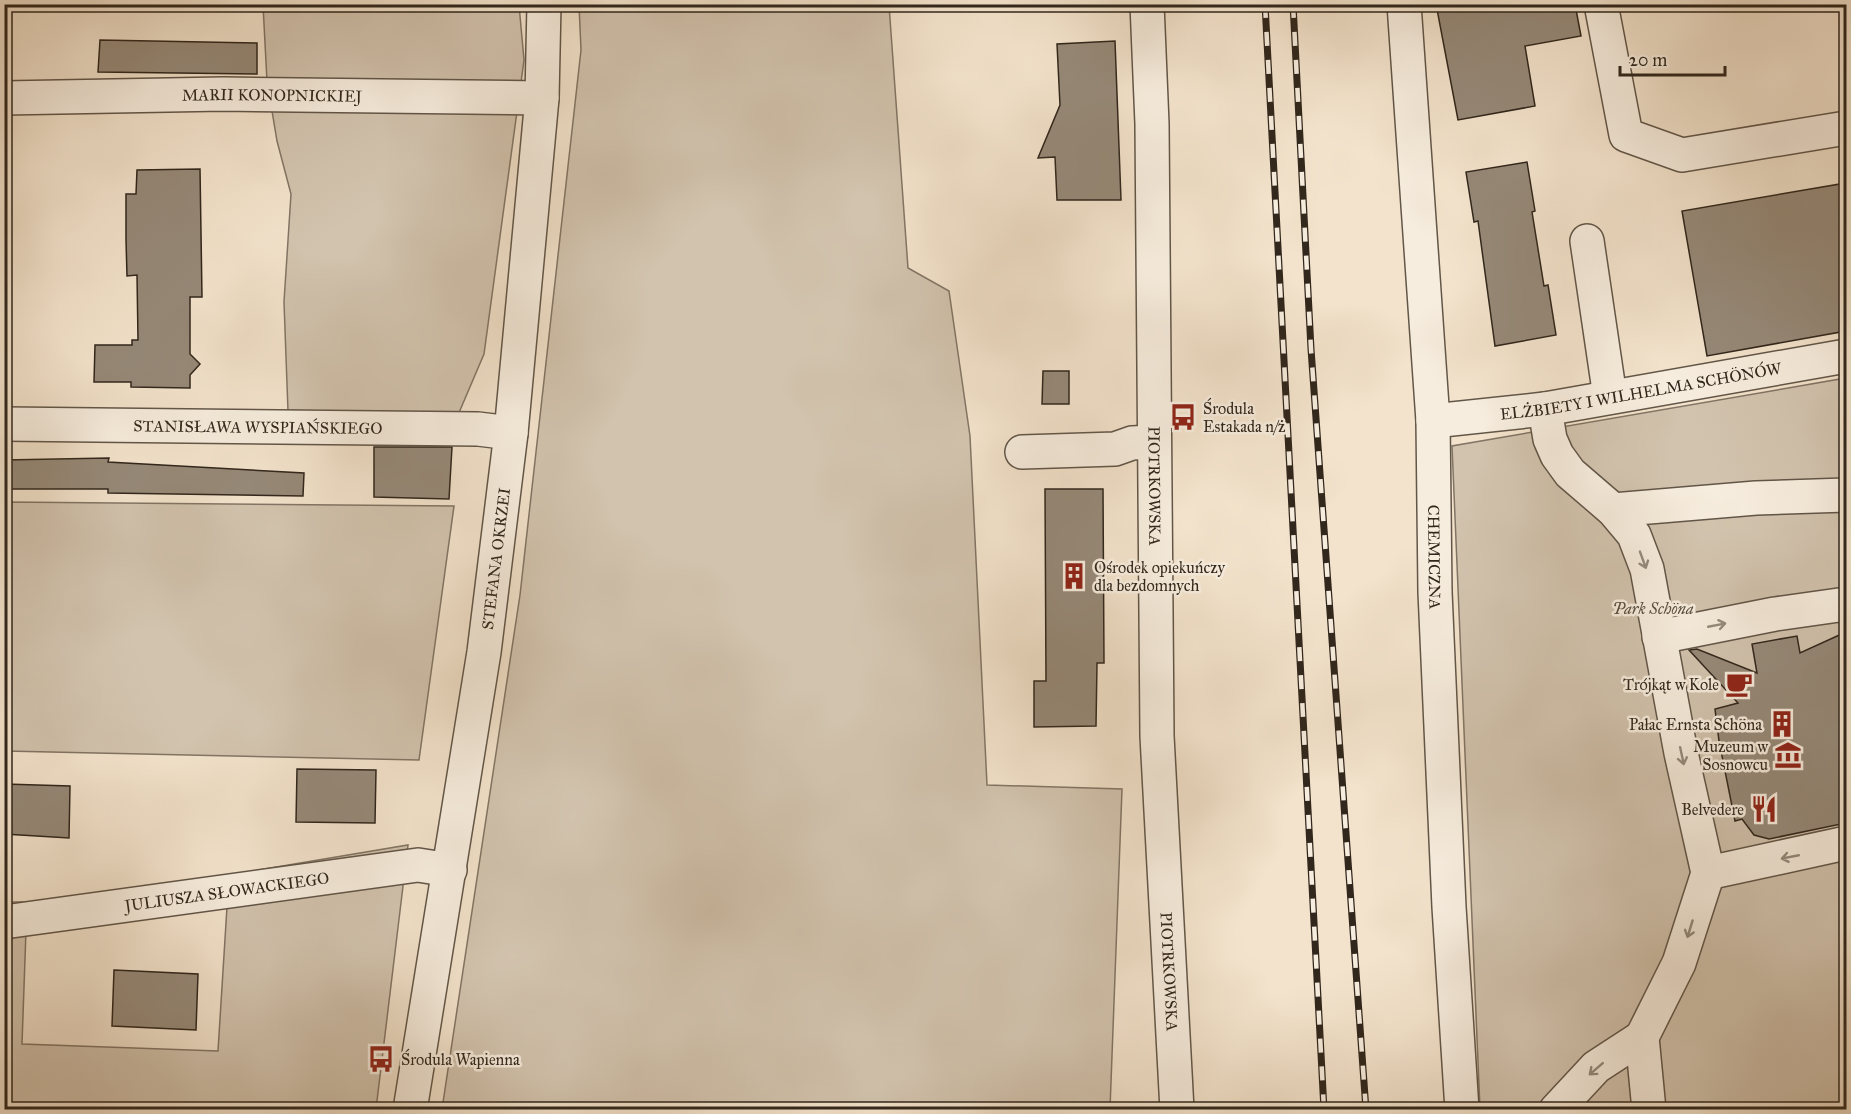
<svg xmlns="http://www.w3.org/2000/svg" width="1851" height="1114" font-family="'IM FELL Great Primer',serif">
<style>
.green{fill:#d2c3ae;stroke:#827565;stroke-width:1.5}
.building{fill:#968978;stroke:#31271c;stroke-width:1.5}
.lines{fill:none;stroke-linecap:round;stroke-linejoin:round}
.minor-casing{stroke:#625648;stroke-width:36}
.minor{stroke:#f7edde;stroke-width:33}
.rail-casing{stroke:#31271c;stroke-width:7}
.rail{stroke:#f7edde;stroke-width:4.5;stroke-dasharray:14;stroke-linecap:butt}
.oneway{stroke:#948a7d}
.labels{text-anchor:middle;dominant-baseline:central;stroke-width:5;stroke-linejoin:round;paint-order:stroke}
.street-label{font-size:16px;fill:#31271c;stroke:#f7edde}
.poi-label{font-size:16px;fill:#31271c;stroke:#f7edde;text-anchor:end}
.park-label{font-size:16px;font-style:italic;fill:#594e40;stroke:#f7edde}
</style>
<rect width="100%" height="100%" fill="#f3e3cc"/>
<filter id="stains"><feTurbulence type="fractalNoise" baseFrequency=".00333" numOctaves="4"/><feColorMatrix values="0 0 0 0 .2 0 0 0 0 .09 0 0 0 0 .02 0 0 0 .5 -.17"/></filter>
<radialGradient id="worn" r=".72"><stop offset=".6" stop-color="#630" stop-opacity="0"/><stop offset="1" stop-color="#630" stop-opacity=".3"/></radialGradient>
<g class="green">
<path d="M263 5H519L524 60 484 354 458 415 288 411 284 302 291 194 277 141 267 81Z"/>
<path d="M579 5H889L908 268 949 291 970 436 987 785 1122 789 1110 1109H442L520 595 581 50Z"/>
<path d="M1846 378V1109H1480L1452 446Z"/>
<path d="M5 502 454 506 419 760 5 751Z"/>
<path d="M408 845 376 1109 5 1110V902H27L22 1044 218 1051 229 875Z"/>
</g>
<g class="building">
<path d="M1436 4H1575L1581 36 1525 46 1535 106 1458 120Z"/>
<path d="M100 40 257 43V74L98 72Z"/>
<path d="M1115 41 1121 200H1057L1055 157 1038 158 1060 105 1057 44Z"/>
<path d="M1527 162 1535 211 1532 212 1544 286 1548 285 1556 335 1495 346 1478 221 1474 222 1466 172Z"/>
<path d="M200 169 202 297H190V354L200 364 190 375V388L131 387V382H94L95 345H132V340H138L137 275 127 276 126 240V194H136L137 170Z"/>
<path d="M1846 183V331L1707 356 1682 211Z"/>
<path d="M1043 371H1069V404H1042Z"/>
<path d="M374 447H452L449 499 374 497Z"/>
<path d="M109 458 108 462 304 473 303 496 108 493V489H4V460Z"/>
<path d="M1045 489H1103L1104 663H1097L1096 726 1034 727V681H1046Z"/>
<path d="M1846 632V823L1769 839 1754 835 1742 819 1735 821 1719 741 1715 709 1738 703 1689 650 1697 649 1757 673 1752 644 1797 636 1800 653Z"/>
<path d="M297 769 376 770 375 823 296 822Z"/>
<path d="M4 784 70 786 69 838 4 834Z"/>
<path d="M114 970 198 974 196 1030 112 1026Z"/>
</g>
<g class="lines">
<defs>
<g id="minor">
<path id="s1" d="M1147 4 1152 124 1157 736 1177 1110"/>
<path id="s2" d="M1404 4 1433 421 1435 592 1449 907 1462 1110"/>
<path d="M1601 4 1626 135 1682 155 1846 128"/>
<path id="s3" d="M4 98 223 94 542 98"/>
<path d="M1587 241 1610 397"/>
<path d="M1545 409 1550 439 1557 455 1570 473 1613 510 1634 535 1647 569 1681 753 1708 873 1679 963 1642 1037 1649 1110"/>
<path id="s4" d="M1433 421 1545 409 1846 356"/>
<path id="s5" d="M4 424 478 429 511 433"/>
<path d="M1022 452 1115 449 1132 443 1153 442"/>
<path d="M1613 510 1756 498 1846 495"/>
<path d="M1659 637 1775 614 1846 604"/>
<path d="M1708 873 1846 843"/>
<path id="s6" d="M4 922 418 865 450 870"/>
<path id="s7" d="M410 1110 484 652 511 433 542 98 544 4"/>
<path d="M1556 1110 1596 1067 1642 1037"/>
</g>
</defs>
<use href="#minor" class="minor-casing"/>
<use href="#minor" class="minor"/>
<defs>
<g id="rail">
<path d="M1265 4 1324 1110"/>
<path d="M1293 4 1311 349 1366 1110"/>
</g>
</defs>
<use href="#rail" class="rail-casing"/>
<use href="#rail" class="rail"/>
</g>
<defs><path id="oneway-shaft" d="M-6 0H5M1.5-3L5.5 0L1.5 3" fill="none" stroke-width="1.6" stroke-linecap="round" stroke-linejoin="round" transform="scale(1.5)"/></defs>
<g class="oneway">
<use href="#oneway-shaft" transform="translate(1643 560) rotate(70)"/>
<use href="#oneway-shaft" transform="translate(1717 625) rotate(-11)"/>
<use href="#oneway-shaft" transform="translate(1682 756) rotate(78)"/>
<use href="#oneway-shaft" transform="translate(1790 857) rotate(169)"/>
<use href="#oneway-shaft" transform="translate(1690 929) rotate(107)"/>
<use href="#oneway-shaft" transform="translate(1596 1069) rotate(139)"/>
</g>
<defs>
<symbol id="bus-bare" viewBox="-9 -9 18 18"><path d="M-5-6H5V4H4V6H2V4H-2V6H-4V4H-5ZM-3.5-4V0h7V-4ZM-3.5 1.2v1.5H-2V1.2ZM2 1.2v1.5H3.5V1.2Z" fill="#8f2418" stroke="#f7edde" stroke-width="2.5" paint-order="stroke"/></symbol>
<symbol id="building-bare" viewBox="-9 -9 18 18"><path d="M-4-6H4V6H1V3H-1V6H-4ZM-2.5-4.3h1.7v1.8h-1.7ZM.8-4.3h1.7v1.8H.8ZM-2.5-1h1.7V.8h-1.7ZM.8-1h1.7V.8H.8Z" fill="#8f2418" stroke="#f7edde" stroke-width="2.5" paint-order="stroke"/></symbol>
<symbol id="cafe-bare" viewBox="-9 -9 18 18"><path d="M-5.5-4.5H6V0H3Q3 3.5 0 3.5H-2.5Q-5.5 3.5-5.5 0ZM3-3.2v2h1.7v-2ZM-6 4.5H4V6H-6Z" fill="#8f2418" stroke="#f7edde" stroke-width="2.5" paint-order="stroke"/></symbol>
<symbol id="museum-bare" viewBox="-9 -9 18 18"><path d="M0-6L6-3V-2H-6V-3ZM-5-1h2V3h-2ZM-1-1h2V3h-2ZM3-1h2V3H3ZM-6 4H6V6H-6Z" fill="#8f2418" stroke="#f7edde" stroke-width="2.5" paint-order="stroke"/></symbol>
<symbol id="restaurant-bare" viewBox="-9 -9 18 18"><path d="M-5-6h1v4h1v-4h1v4h1v-4h1v5L-1.5 .5V6h-2V.5L-5-1ZM5-6V6H3V1.5H1.5Q1.5-4 5-6Z" fill="#8f2418" stroke="#f7edde" stroke-width="2.5" paint-order="stroke"/></symbol>
</defs>
<g fill-rule="evenodd">
<use href="#bus-bare" x="1164" y="398" width="38" height="38"/>
<use href="#building-bare" x="1055" y="557" width="38" height="38"/>
<use href="#cafe-bare" x="1720" y="665" width="38" height="38"/>
<use href="#building-bare" x="1763" y="705" width="38" height="38"/>
<use href="#museum-bare" x="1769" y="736" width="38" height="38"/>
<use href="#restaurant-bare" x="1745" y="790" width="38" height="38"/>
<use href="#bus-bare" x="362" y="1040" width="38" height="38"/>
</g>
<g class="labels">
<g class="street-label">
<text stroke="none"><textPath href="#s3" startOffset="268">MARII KONOPNICKIEJ</textPath></text>
<text stroke="none"><textPath href="#s4" startOffset="210">ELŻBIETY I WILHELMA SCHÖNÓW</textPath></text>
<text stroke="none"><textPath href="#s5" startOffset="254">STANISŁAWA WYSPIAŃSKIEGO</textPath></text>
<text stroke="none"><textPath href="#s1" startOffset="482">PIOTRKOWSKA</textPath></text>
<text stroke="none"><textPath href="#s2" startOffset="554">CHEMICZNA</textPath></text>
<text stroke="none"><textPath href="#s7" startOffset="558">STEFANA OKRZEI</textPath></text>
<text stroke="none"><textPath href="#s6" startOffset="225">JULIUSZA SŁOWACKIEGO</textPath></text>
<text stroke="none"><textPath href="#s1" startOffset="968">PIOTRKOWSKA</textPath></text>
</g>
<g class="poi-label">
<text x="1203" y="408" text-anchor="start">Środula<tspan x="1203" dy="18">Estakada n/ż</tspan></text>
<text x="1094" y="567" text-anchor="start">Ośrodek opiekuńczy<tspan x="1094" dy="18">dla bezdomnych</tspan></text>
<text x="1719" y="684">Trójkąt w Kole</text>
<text x="1762" y="724">Pałac Ernsta Schöna</text>
<text x="1768" y="746">Muzeum w<tspan x="1768" dy="18">Sosnowcu</tspan></text>
<text x="1744" y="809">Belvedere</text>
<text x="401" y="1059" text-anchor="start">Środula Wapienna</text>
</g>
<g class="park-label">
<text x="1653" y="608">Park Schöna</text>
</g>
</g>
<rect width="1851" height="1114" fill="none" stroke="#f3e3cc" stroke-width="24"/>
<rect x="6" y="6" width="1839" height="1102" fill="none" stroke="#31271c" stroke-width="3"/>
<rect x="12" y="12" width="1827" height="1090" fill="none" stroke="#31271c" stroke-width="1.5"/>
<path d="M1620 66v9h105v-9" fill="none" stroke="#31271c" stroke-width="3"/>
<text x="1629" y="66" font-size="18" fill="#31271c" stroke="#f7edde" stroke-width="4.5" paint-order="stroke">20 m</text>
<rect width="100%" height="100%" filter="url(#stains)"/>
<rect width="100%" height="100%" fill="url(#worn)"/>
</svg>
